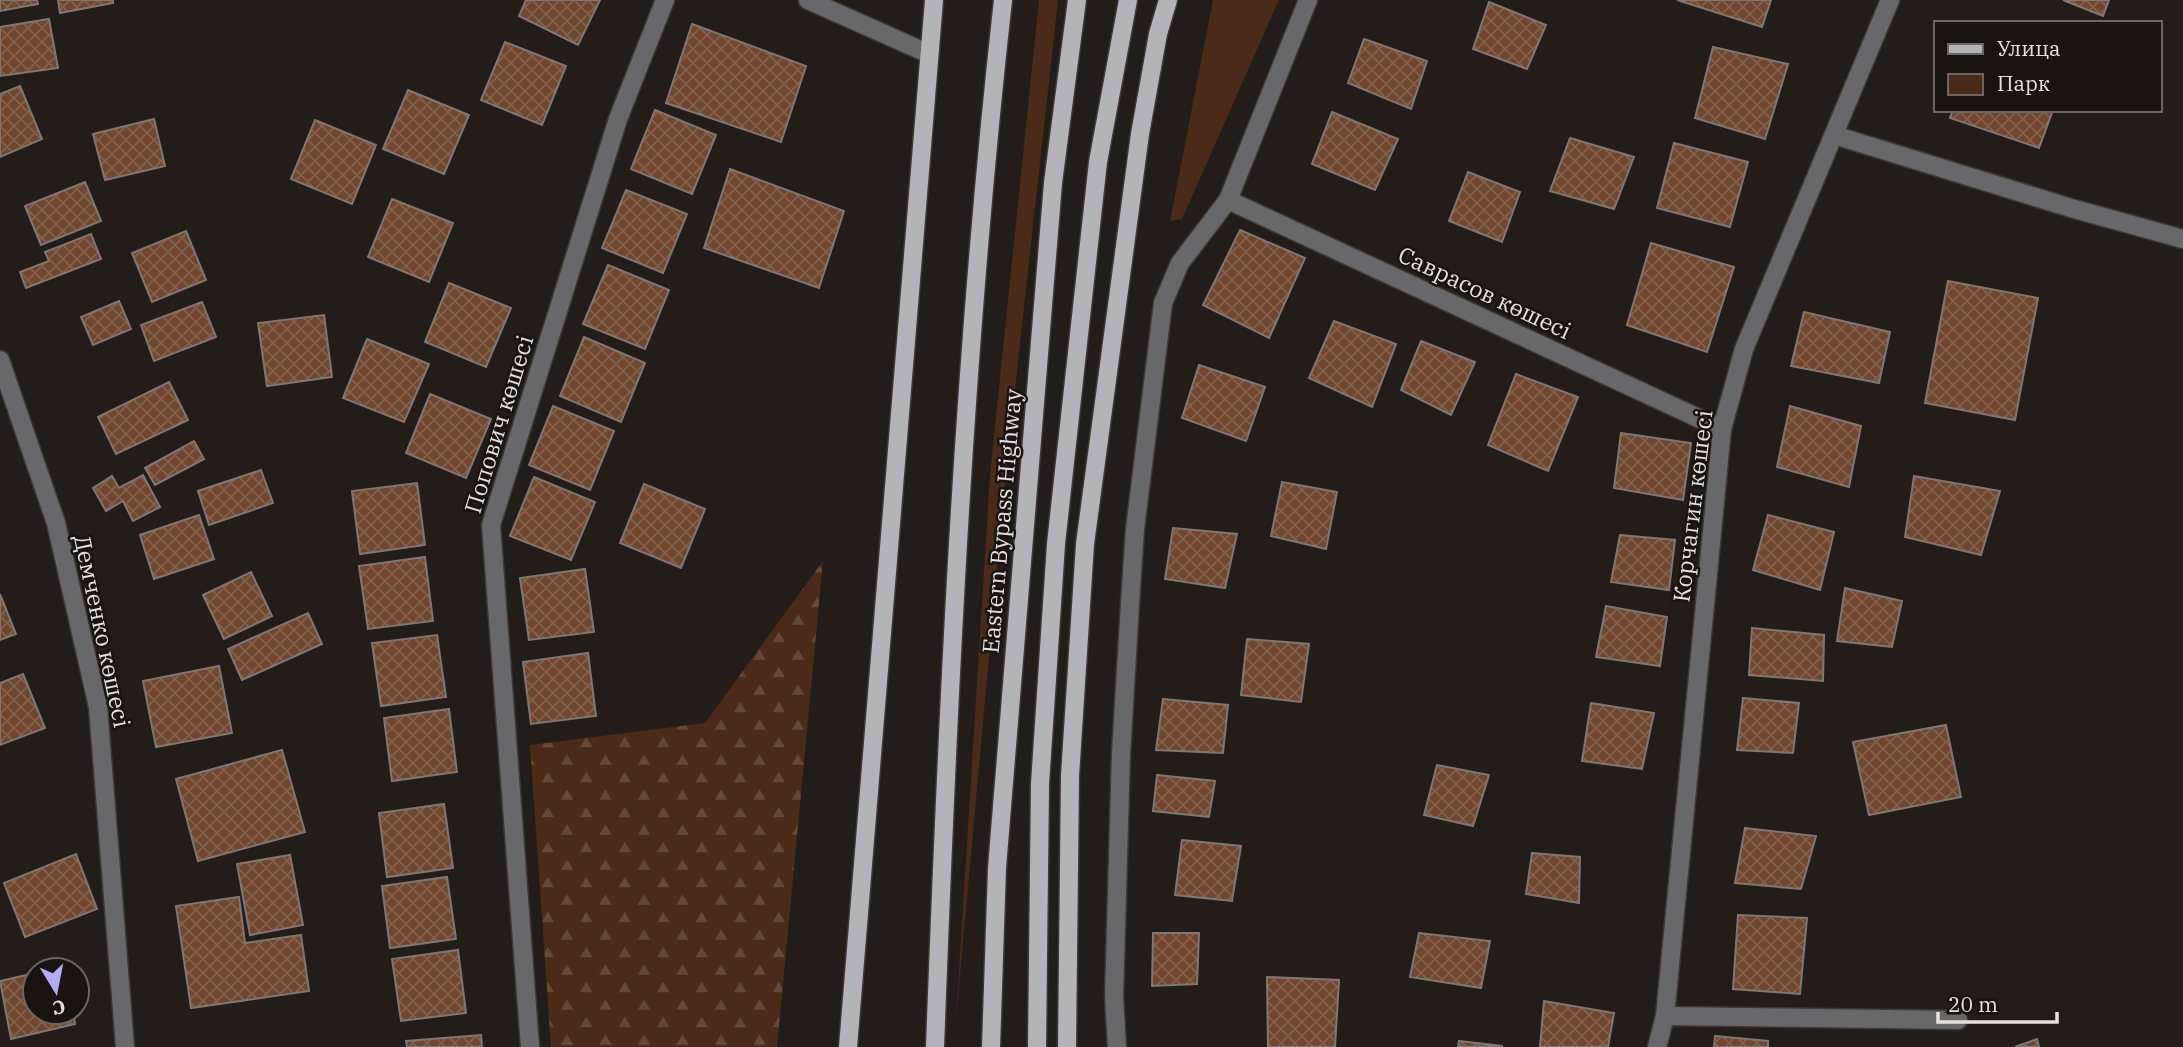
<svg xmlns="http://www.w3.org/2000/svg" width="2183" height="1047" font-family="'IBM Plex Serif',serif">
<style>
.green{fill:#4a2a18}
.forest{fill:url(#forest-firs)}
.building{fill:url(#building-cross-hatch);stroke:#7e7773;stroke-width:2}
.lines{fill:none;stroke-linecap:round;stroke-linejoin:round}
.minor-casing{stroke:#3e3836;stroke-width:21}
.major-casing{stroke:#3e3836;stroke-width:21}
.minor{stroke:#68686b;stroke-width:18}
.major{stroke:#b3b3b9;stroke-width:18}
.labels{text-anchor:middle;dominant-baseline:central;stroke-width:5;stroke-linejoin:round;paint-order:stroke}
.street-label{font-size:23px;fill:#e5e1df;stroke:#1a1411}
</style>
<defs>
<pattern id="forest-firs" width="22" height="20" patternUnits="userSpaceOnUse" patternTransform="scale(1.75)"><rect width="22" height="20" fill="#4a2a18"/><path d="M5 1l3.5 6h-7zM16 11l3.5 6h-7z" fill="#644939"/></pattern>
<pattern id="building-cross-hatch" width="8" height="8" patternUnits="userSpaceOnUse" patternTransform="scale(1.75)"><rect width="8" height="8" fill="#70462f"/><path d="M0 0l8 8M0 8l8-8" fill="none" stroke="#84604d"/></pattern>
</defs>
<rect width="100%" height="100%" fill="#231d1a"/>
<g class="green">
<path d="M1039 0H1058L1006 470 956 1019 990 475Z"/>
<path d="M1213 0H1279L1182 219 1170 221Z"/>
</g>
<path class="forest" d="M823 561 777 1047H551L530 745 705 723Z"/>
<g class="building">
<path d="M0 0H37L38 4 0 11Z"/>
<path d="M58 0H113V3L60 13Z"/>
<path d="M526 0H600L578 45 519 16Z"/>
<path d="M1677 0H1771L1762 27Z"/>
<path d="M2063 0H2109L2103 16Z"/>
<path d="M1489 2 1546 25 1527 69 1473 49Z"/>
<path d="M49 19 58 68 0 76V27Z"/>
<path d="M692 24 806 66 781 142 666 103Z"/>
<path d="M1364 39 1427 61 1411 109 1348 83Z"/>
<path d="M505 42 566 66 542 125 481 100Z"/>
<path d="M1713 47 1788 64 1765 139 1695 118Z"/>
<path d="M20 86 42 139 0 157V94Z"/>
<path d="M408 90 469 115 444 174 383 149Z"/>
<path d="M655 110 716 135 692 194 631 169Z"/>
<path d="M1953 110H2053L2039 148 1950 118Z"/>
<path d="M1332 112 1398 139 1375 190 1312 164Z"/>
<path d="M154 119 165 166 105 180 93 134Z"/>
<path d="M315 120 376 145 352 204 291 179Z"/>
<path d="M1570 138 1634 157 1614 209 1550 191Z"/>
<path d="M1674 143 1748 162 1730 227 1657 208Z"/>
<path d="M730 169 844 211 819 288 704 248Z"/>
<path d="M1468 172 1520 192 1502 242 1449 221Z"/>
<path d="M85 182 101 221 41 245 25 206Z"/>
<path d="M626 190 687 214 663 273 602 248Z"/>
<path d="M392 199 453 223 429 282 368 257Z"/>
<path d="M1240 230 1305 258 1269 338 1203 305Z"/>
<path d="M186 231 206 280 152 302 132 253Z"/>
<path d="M91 234 101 259 26 288 20 272 49 261 45 252Z"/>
<path d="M1651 243 1734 267 1707 352 1627 325Z"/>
<path d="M608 265 669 290 645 349 583 324Z"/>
<path d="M1948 281 2038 298 2015 420 1925 403Z"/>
<path d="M449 283 511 308 486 367 425 342Z"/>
<path d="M119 301 131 329 93 345 81 317Z"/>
<path d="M202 302 216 337 154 361 141 325Z"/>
<path d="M1804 312 1890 332 1879 383 1791 366Z"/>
<path d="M324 315 332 377 267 386 258 323Z"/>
<path d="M1334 321 1396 344 1372 407 1309 378Z"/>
<path d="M584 337 645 363 621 422 560 396Z"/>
<path d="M367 339 429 364 404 422 343 398Z"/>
<path d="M1421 341 1475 362 1451 415 1401 390Z"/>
<path d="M1199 365 1265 387 1246 441 1182 418Z"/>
<path d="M1516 374 1578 397 1548 471 1488 445Z"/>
<path d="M169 382 188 420 116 454 98 417Z"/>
<path d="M430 394 491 419 466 478 406 453Z"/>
<path d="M553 406 614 431 590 490 529 465Z"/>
<path d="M1790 406 1861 426 1849 487 1777 467Z"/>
<path d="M1621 433 1691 443 1683 500 1614 488Z"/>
<path d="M194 441 204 459 155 485 145 468Z"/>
<path d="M261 470 273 503 209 525 198 491Z"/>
<path d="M143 475 160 507 133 521 123 501 106 511 93 488 112 476 119 488Z"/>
<path d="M1914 476 2000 491 1981 555 1905 537Z"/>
<path d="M534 477 595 502 571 560 510 536Z"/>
<path d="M1282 482 1337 492 1326 549 1271 536Z"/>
<path d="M417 483 425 545 360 554 352 491Z"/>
<path d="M644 484 705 509 681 568 620 543Z"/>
<path d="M199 515 214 559 154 579 140 535Z"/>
<path d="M1768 515 1834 532 1820 590 1753 570Z"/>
<path d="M1173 528 1237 534 1225 588 1165 579Z"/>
<path d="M1620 535 1675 540 1669 590 1611 582Z"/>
<path d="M425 557 433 621 368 629 359 566Z"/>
<path d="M585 569 594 632 529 640 520 578Z"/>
<path d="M251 572 272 616 224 639 203 595Z"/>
<path d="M1845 588 1902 601 1892 647 1837 641Z"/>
<path d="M0 594 16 634 0 640Z"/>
<path d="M1606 606 1667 617 1660 666 1596 657Z"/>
<path d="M308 613 322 644 242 680 228 649Z"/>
<path d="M1752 628 1824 635 1823 681 1749 675Z"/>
<path d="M437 635 446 697 381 706 372 643Z"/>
<path d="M1247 639 1309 644 1301 702 1241 695Z"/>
<path d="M588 653 596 716 531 724 523 662Z"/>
<path d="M219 666 232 733 156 747 143 681Z"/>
<path d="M23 674 45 728 0 745V683Z"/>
<path d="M1743 698 1799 703 1793 753 1737 750Z"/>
<path d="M1163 699 1228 705 1223 753 1156 750Z"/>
<path d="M1591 703 1654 713 1642 769 1582 761Z"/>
<path d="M449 709 457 772 392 781 384 718Z"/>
<path d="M1946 725 1961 797 1869 815 1853 742Z"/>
<path d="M282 750 305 832 198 861 176 779Z"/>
<path d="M1437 765 1489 775 1473 826 1424 815Z"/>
<path d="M1157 775 1215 781 1209 817 1153 811Z"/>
<path d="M444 804 453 868 387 877 379 813Z"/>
<path d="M1745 828 1816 836 1801 889 1735 883Z"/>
<path d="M1182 840 1241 846 1232 901 1175 895Z"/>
<path d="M1532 853 1580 857 1579 903 1526 894Z"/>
<path d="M76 854 97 909 25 937 4 883Z"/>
<path d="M290 855 303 925 250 935 237 864Z"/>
<path d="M447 877 456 939 390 948 382 886Z"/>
<path d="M239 897 245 943 301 935 309 991 191 1008 176 906Z"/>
<path d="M1738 915 1807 918 1800 994 1733 989Z"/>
<path d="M1153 933H1199L1197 984 1152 986Z"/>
<path d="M1419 933 1490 941 1481 988 1410 977Z"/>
<path d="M458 950 466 1013 401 1021 392 959Z"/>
<path d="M35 973V1012H73L75 1024 11 1039 0 981Z"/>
<path d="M1267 977 1339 980 1335 1047H1268Z"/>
<path d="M1544 1001 1614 1013 1608 1047H1540Z"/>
<path d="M481 1035 482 1047H407L406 1041Z"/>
<path d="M1715 1036 1768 1041V1047H1714Z"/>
<path d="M2037 1039 2039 1047H2015Z"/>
<path d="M1459 1041 1503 1046 1458 1047Z"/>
</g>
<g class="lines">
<defs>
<g id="minor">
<path d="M808 0 927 53"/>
<path d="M1834 135 2071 208 2183 239"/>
<path d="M1228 200 1722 429"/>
<path d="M0 360 56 523 98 707 125 1047"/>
<path d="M1665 1016 1958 1020"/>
<path d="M530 1047 491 525 618 119 665 0"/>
<path d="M1117 1047 1114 997 1121 754 1130 604 1135 529 1163 303 1180 263 1228 200 1308 0"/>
<path d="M1657 1047 1665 1016 1722 429 1744 349 1890 0"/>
</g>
<g id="major">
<path d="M848 1047 934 0"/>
<path d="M935 1047C948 698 964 347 1003 0"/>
<path d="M991 1047 997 868 1053 183 1077 0"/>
<path d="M1037 1047 1040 784 1056 544 1098 162 1128 0"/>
<path d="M1067 1047 1070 776 1085 544 1140 134 1158 34 1168 0"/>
</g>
</defs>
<use href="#minor" class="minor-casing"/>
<use href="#major" class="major-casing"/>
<use href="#minor" class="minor"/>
<use href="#major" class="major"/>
</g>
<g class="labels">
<g class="street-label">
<text transform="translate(1485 292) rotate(25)">Саврасов көшесі</text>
<text transform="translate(498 424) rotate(-73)">Попович көшесі</text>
<text transform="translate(1692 506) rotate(-83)">Корчагин көшесі</text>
<text transform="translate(1001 521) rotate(-85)">Eastern Bypass Highway</text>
<text transform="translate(103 631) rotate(78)">Демченко көшесі</text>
</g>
</g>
<rect x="1934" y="21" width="228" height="91" fill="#1a1411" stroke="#6b6663" stroke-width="2"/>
<rect x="1948" y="44" width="35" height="10" fill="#b3b3b9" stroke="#6b6663" stroke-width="2"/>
<text x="1997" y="56" font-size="21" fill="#e5e1df">Улица</text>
<rect x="1948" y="74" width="35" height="21" fill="#4a2a18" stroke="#6b6663" stroke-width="2"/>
<text x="1997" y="91" font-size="21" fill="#e5e1df">Парк</text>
<g transform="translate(56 991) rotate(170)"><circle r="33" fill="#1a1411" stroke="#6b6663" stroke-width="2"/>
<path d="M0-5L12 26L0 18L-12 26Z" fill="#b5acf8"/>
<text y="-10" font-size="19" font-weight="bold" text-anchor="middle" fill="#e5e1df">С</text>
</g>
<path d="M1938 1012v10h119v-10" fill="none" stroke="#e5e1df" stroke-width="3.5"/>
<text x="1948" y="1012" font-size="21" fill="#e5e1df" stroke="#1a1411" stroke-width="5" paint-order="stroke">20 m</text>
</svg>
